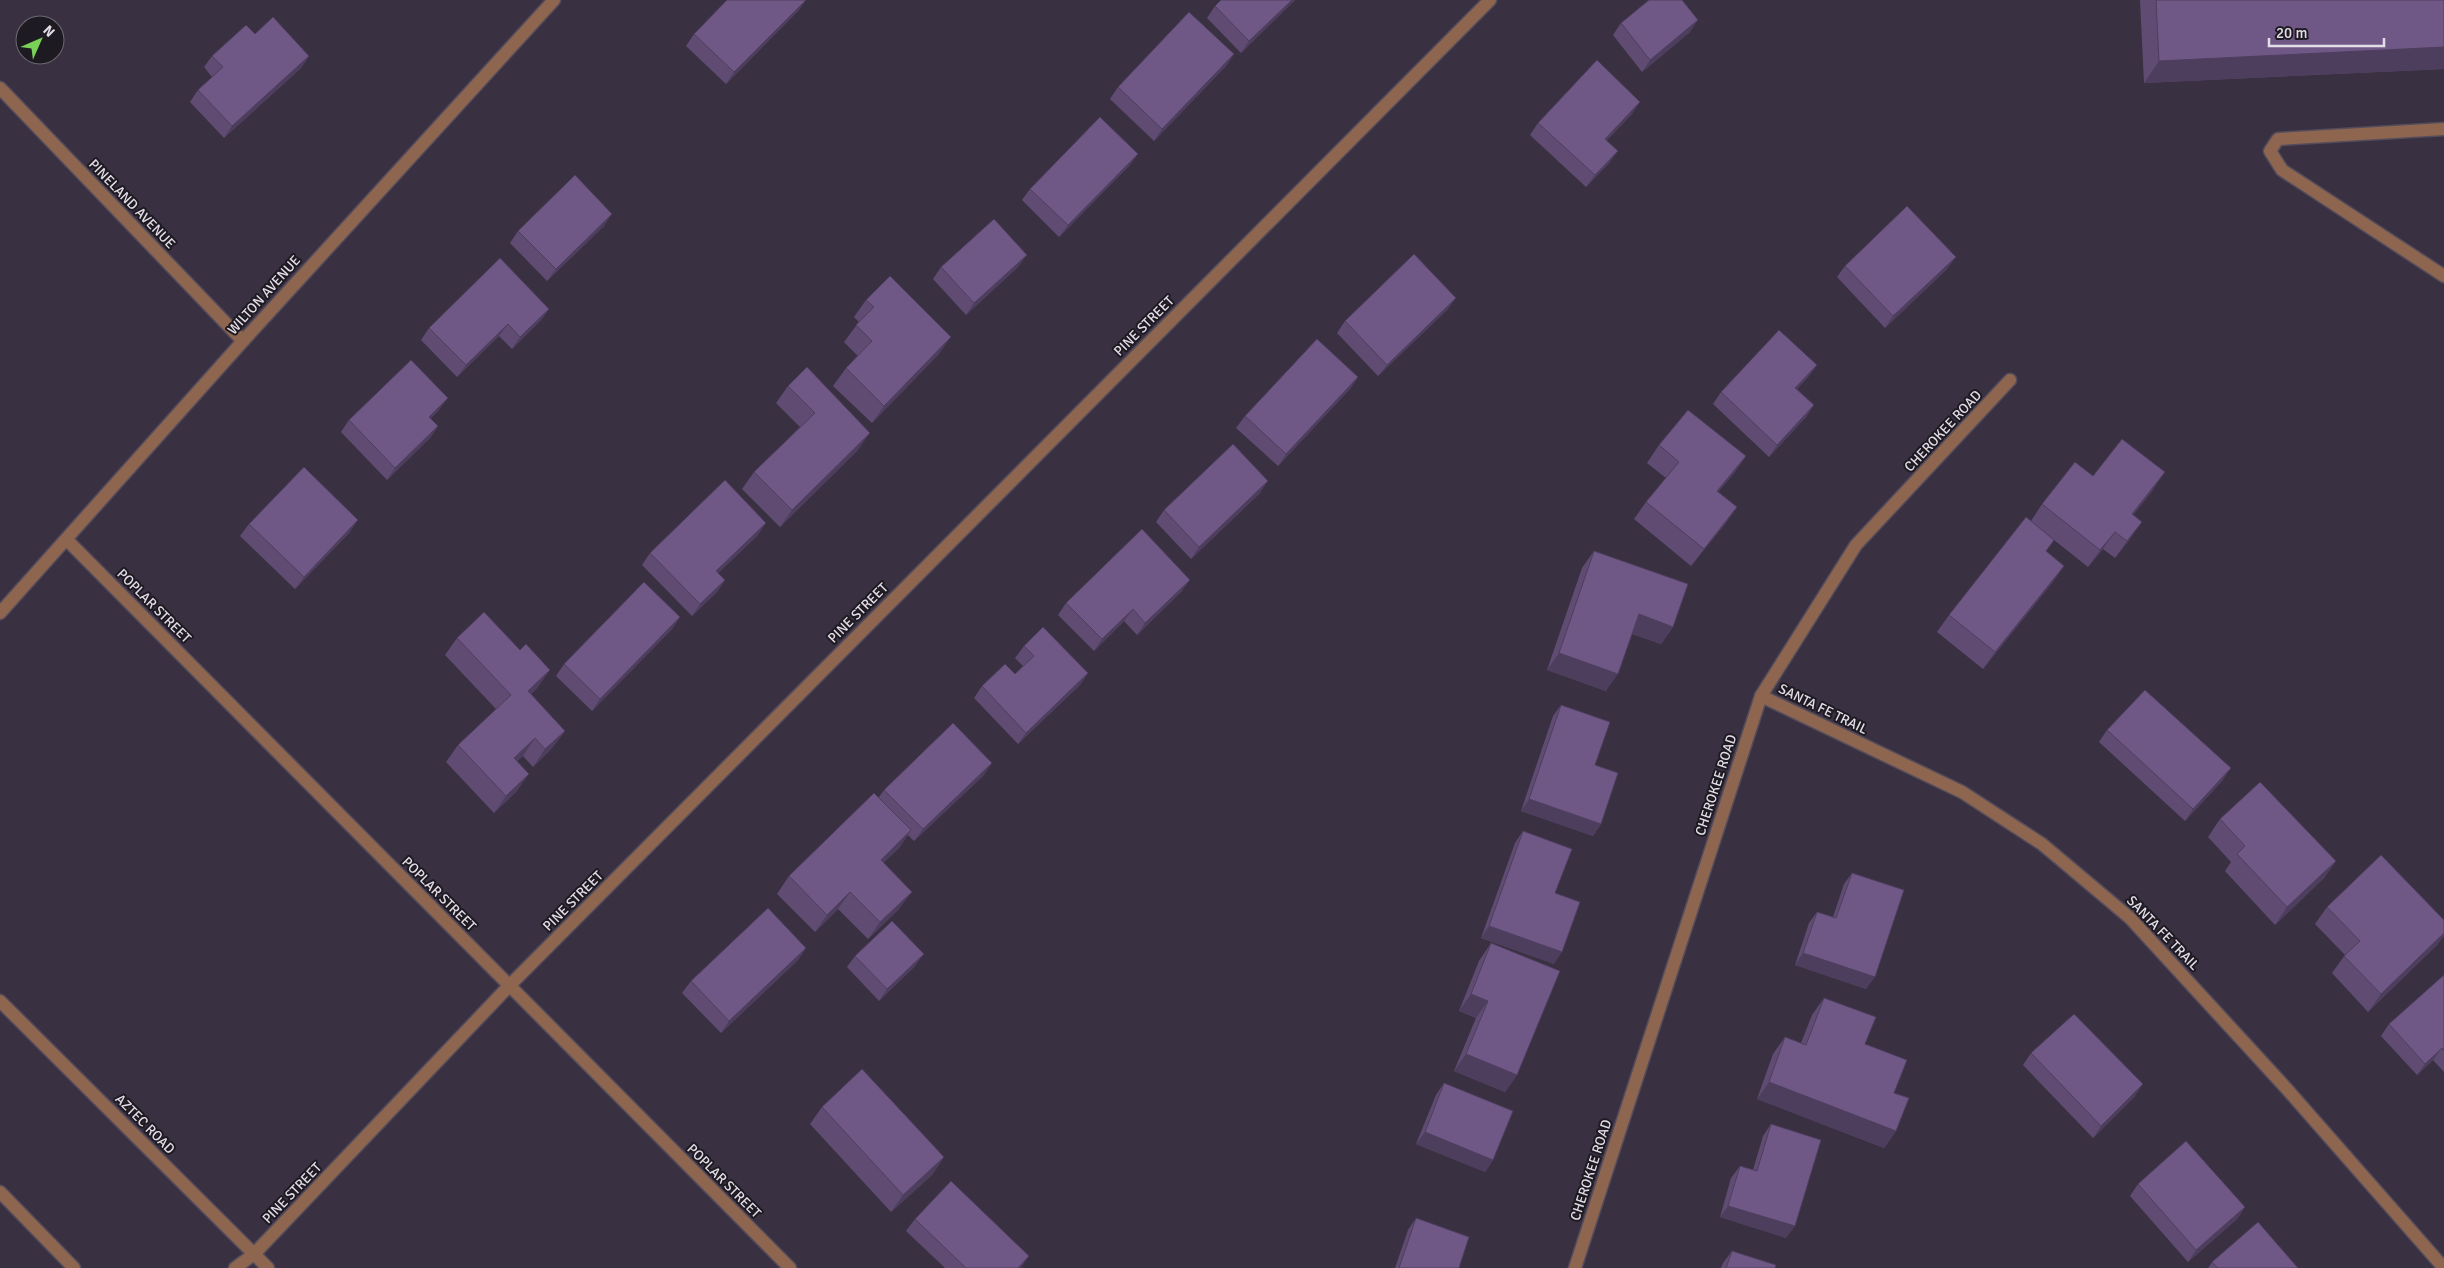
<svg xmlns="http://www.w3.org/2000/svg" width="2444" height="1268" font-family="Signika,sans-serif">
<style>
.lines{fill:none;stroke-linecap:round;stroke-linejoin:round}
.minor-casing{stroke:#544c5c;stroke-width:15}
.minor{stroke:#8e664f;stroke-width:12}
.wall{fill:#604c73}
.shaded-wall{fill:#4e3e5e}
.building{fill:#705886;stroke:#4e3e5e}
.labels{text-anchor:middle;dominant-baseline:central;stroke-width:4;stroke-linejoin:round;paint-order:stroke}
.street-label{font-size:14px;fill:#e3dde8;stroke:#1e1a22}
</style>
<rect width="100%" height="100%" fill="#393041"/>
<g class="lines">
<defs>
<g id="minor">
<path d="M0 88 243 341"/>
<path d="M2444 129 2278 139 2270 151 2282 170 2444 276"/>
<path d="M67 540 790 1268"/>
<path d="M0 613 243 341 554 0"/>
<path d="M1761 696 1962 792 2042 844 2130 918 2286 1088 2444 1268"/>
<path d="M0 1001 268 1268"/>
<path d="M0 1192 74 1268"/>
<path d="M235 1268 254 1254 509 986 1490 0"/>
<path d="M1575 1268 1761 696 1856 545 2010 380"/>
</g>
</defs>
<use href="#minor" class="minor-casing"/>
<use href="#minor" class="minor"/>
</g>
<g class="wall">
<path d="M806 0 798 11 726 84 686 46 694 34Z"/>
<path d="M1221 0H1295L1241 53 1207 18 1215 6Z"/>
<path d="M2140 0H2444V69L2144 83Z"/>
<path d="M1621 23 1690 32 1642 72 1613 35Z"/>
<path d="M255 34 309 56 301 68 224 138 190 102 198 90 212 77 204 67 212 56Z"/>
<path d="M1234 54 1226 66 1154 141 1110 99 1118 87Z"/>
<path d="M1632 114 1607 140 1610 162 1586 187 1530 135 1538 123Z"/>
<path d="M1138 154 1129 166 1059 237 1022 200 1030 189Z"/>
<path d="M604 226 547 281 510 243 518 231Z"/>
<path d="M1845 266 1947 269 1885 328 1837 277Z"/>
<path d="M941 267H1018L966 315 933 279Z"/>
<path d="M866 300 939 354 872 423 833 386 846 368 858 356 844 342 859 322 854 317Z"/>
<path d="M549 309 541 320 512 349 499 336 457 377 421 340 429 328Z"/>
<path d="M1448 309 1378 376 1337 333 1345 321Z"/>
<path d="M1817 365 1808 377 1797 389 1814 405 1806 417 1769 457 1713 404 1721 392Z"/>
<path d="M1358 377 1350 389 1278 466 1236 428 1245 416Z"/>
<path d="M788 386 858 450 780 527 742 489 754 472 800 427 776 403Z"/>
<path d="M439 410 430 419 438 426 430 438 387 480 341 432 349 420Z"/>
<path d="M1659 445 1746 456 1734 473 1718 492 1737 507 1725 524 1691 566 1634 519 1646 502 1666 478 1647 463Z"/>
<path d="M2093 476 2153 490 2133 515 2130 539 2115 558 2103 549 2088 567 2054 540 2046 551 2064 566 2052 583 1983 669 1937 632 1949 615 2031 521 2042 504Z"/>
<path d="M1260 493 1191 559 1156 522 1164 510Z"/>
<path d="M249 524 350 532 295 589 240 536Z"/>
<path d="M758 535 718 573 725 580 717 592 692 616 642 565 650 553Z"/>
<path d="M1594 551 1673 627 1661 644 1632 634 1606 691 1547 670 1582 568Z"/>
<path d="M1182 591 1137 635 1124 621 1094 651 1058 615 1066 603Z"/>
<path d="M680 617 672 629 592 711 556 676 564 664Z"/>
<path d="M457 638 538 687 531 694 565 731 552 748 533 767 523 756 517 761V791L494 813 446 762 458 745 496 709 445 655Z"/>
<path d="M1024 646 1088 673 1080 685 1018 744 974 698 982 686 1015 674 1023 666 1015 658Z"/>
<path d="M1561 705 1595 765 1601 824 1593 836 1521 811 1553 716Z"/>
<path d="M2107 730 2223 780 2185 821 2099 742Z"/>
<path d="M984 775 914 841 908 835 899 848 883 863 899 909 868 939 838 909 815 932 777 894 789 876 879 797 884 790Z"/>
<path d="M2220 819 2336 861 2324 878 2275 925 2225 871 2231 862 2208 837Z"/>
<path d="M1523 831 1555 893 1554 964 1481 938 1515 843Z"/>
<path d="M1852 873 1866 989 1795 965 1809 923 1817 912 1833 917 1844 884Z"/>
<path d="M2327 907 2438 944 2368 1012 2332 973 2345 955 2315 924Z"/>
<path d="M1491 943 1517 1075 1505 1092 1454 1071 1476 1018 1459 1011 1479 961Z"/>
<path d="M806 948 798 960 721 1033 682 993 691 981Z"/>
<path d="M855 956 915 966 879 1001 847 967Z"/>
<path d="M2444 975V1072L2433 1060 2417 1075 2381 1036 2389 1024Z"/>
<path d="M1824 998 1865 1044 1894 1093 1896 1131 1884 1148 1757 1099 1773 1054 1785 1037 1801 1043 1812 1015Z"/>
<path d="M2031 1053 2135 1096 2093 1138 2023 1065Z"/>
<path d="M1444 1083 1493 1160 1485 1172 1416 1144 1436 1095Z"/>
<path d="M822 1107 944 1157 932 1175 891 1212 810 1124Z"/>
<path d="M1771 1124 1786 1238 1720 1217 1731 1178 1740 1166 1753 1170 1763 1136Z"/>
<path d="M2138 1184 2245 1207 2237 1219 2188 1262 2130 1196Z"/>
<path d="M1416 1218 1459 1268H1395L1408 1230Z"/>
<path d="M915 1219 1021 1268H945L906 1231Z"/>
<path d="M1732 1251 1775 1268H1721L1723 1263Z"/>
<path d="M2212 1262 2298 1268H2208Z"/>
</g>
<g class="shaded-wall">
<path d="M806 0 798 11 726 84 734 72Z"/>
<path d="M1292 0H1295L1241 53 1249 41Z"/>
<path d="M1698 20 1690 32 1642 72 1650 60Z"/>
<path d="M2444 47V69L2144 83 2159 61Z"/>
<path d="M1234 54 1226 66 1154 141 1162 129Z"/>
<path d="M309 56 301 68 224 138 232 126Z"/>
<path d="M1640 102 1632 114 1597 151 1605 139Z"/>
<path d="M1618 151 1610 162 1586 187 1595 175Z"/>
<path d="M1138 154 1129 166 1059 237 1068 225Z"/>
<path d="M612 214 604 226 547 281 556 269Z"/>
<path d="M1027 255 1018 267 966 315 974 303Z"/>
<path d="M1956 257 1947 269 1885 328 1893 316Z"/>
<path d="M1456 298 1448 309 1378 376 1387 365Z"/>
<path d="M549 309 541 320 512 349 520 337Z"/>
<path d="M508 324 499 336 457 377 466 365Z"/>
<path d="M951 337 939 354 872 423 884 406Z"/>
<path d="M1817 365 1808 377 1787 399 1795 388Z"/>
<path d="M1358 377 1350 389 1278 466 1286 454Z"/>
<path d="M448 398 439 410 420 429 429 417Z"/>
<path d="M1814 405 1806 417 1769 457 1777 445Z"/>
<path d="M438 426 430 438 387 480 395 468Z"/>
<path d="M870 433 858 450 780 527 792 510Z"/>
<path d="M1746 456 1734 473 1705 508 1717 491Z"/>
<path d="M2165 472 2153 490 2120 531 2132 514Z"/>
<path d="M1268 481 1260 493 1191 559 1199 547Z"/>
<path d="M1737 507 1725 524 1691 566 1704 549Z"/>
<path d="M358 520 350 532 295 589 304 577Z"/>
<path d="M2142 522 2130 539 2115 558 2127 541Z"/>
<path d="M766 523 758 535 708 583 716 571Z"/>
<path d="M2115 532 2103 549 2088 567 2100 550Z"/>
<path d="M2064 566 2052 583 1983 669 1995 652Z"/>
<path d="M725 580 717 592 692 616 700 604Z"/>
<path d="M1190 580 1182 591 1137 635 1145 623Z"/>
<path d="M1133 609 1124 621 1094 651 1102 639Z"/>
<path d="M1639 614 1673 627 1661 644 1627 632Z"/>
<path d="M680 617 672 629 592 711 600 699Z"/>
<path d="M1559 653 1618 674 1606 691 1547 670Z"/>
<path d="M550 670 538 687 516 709 528 691Z"/>
<path d="M1088 673 1080 685 1018 744 1026 733Z"/>
<path d="M565 731 552 748 533 767 545 749Z"/>
<path d="M535 738 523 756 502 775 514 758Z"/>
<path d="M992 763 984 775 914 841 923 829Z"/>
<path d="M2231 768 2223 780 2185 821 2193 809Z"/>
<path d="M529 774 517 791 494 813 506 796Z"/>
<path d="M1529 799 1601 824 1593 836 1521 811Z"/>
<path d="M911 830 899 848 869 877 881 860Z"/>
<path d="M2336 861 2324 878 2275 925 2287 907Z"/>
<path d="M850 892 838 909 815 932 827 915Z"/>
<path d="M912 892 899 909 868 939 880 922Z"/>
<path d="M1489 926 1562 952 1554 964 1481 938Z"/>
<path d="M2444 933V936L2438 944 2368 1012 2381 994Z"/>
<path d="M806 948 798 960 721 1033 729 1021Z"/>
<path d="M1803 953 1875 977 1866 989 1795 965Z"/>
<path d="M924 954 915 966 879 1001 887 989Z"/>
<path d="M1471 994 1488 1001 1476 1018 1459 1011Z"/>
<path d="M2442 1048 2433 1060 2417 1075 2425 1064Z"/>
<path d="M1466 1054 1517 1075 1505 1092 1454 1071Z"/>
<path d="M1769 1082 1896 1131 1884 1148 1757 1099Z"/>
<path d="M2143 1084 2135 1096 2093 1138 2101 1126Z"/>
<path d="M1425 1132 1493 1160 1485 1172 1416 1144Z"/>
<path d="M944 1157 932 1175 891 1212 903 1195Z"/>
<path d="M1728 1206 1795 1226 1786 1238 1720 1217Z"/>
<path d="M2245 1207 2237 1219 2188 1262 2196 1250Z"/>
<path d="M1029 1256 1021 1268H1018Z"/>
</g>
<g class="building">
<path d="M727 0H806L734 72 694 34Z"/>
<path d="M1221 0H1292L1249 41 1215 6Z"/>
<path d="M1649 0H1682L1698 20 1650 60 1621 23Z"/>
<path d="M2156 0H2444V47L2159 61Z"/>
<path d="M1189 12 1234 54 1162 129 1118 87Z"/>
<path d="M273 17 309 56 232 126 198 90 223 67 212 56 246 25 255 34Z"/>
<path d="M1597 60 1640 102 1605 139 1618 151 1595 175 1538 123Z"/>
<path d="M1100 117 1138 154 1068 225 1030 189Z"/>
<path d="M575 175 612 214 556 269 518 231Z"/>
<path d="M1907 206 1956 257 1893 316 1845 266Z"/>
<path d="M994 219 1027 255 974 303 941 267Z"/>
<path d="M1414 254 1456 298 1387 365 1345 321Z"/>
<path d="M500 258 549 309 520 337 508 324 466 365 429 328Z"/>
<path d="M890 276 951 337 884 406 846 368 872 341 856 325 874 307 866 300Z"/>
<path d="M1779 330 1817 365 1795 388 1814 405 1777 445 1721 392Z"/>
<path d="M1317 339 1358 377 1286 454 1245 416Z"/>
<path d="M411 360 448 398 429 417 438 426 395 468 349 420Z"/>
<path d="M807 367 870 433 792 510 754 472 815 413 788 386Z"/>
<path d="M1688 410 1746 456 1717 491 1737 507 1704 549 1646 502 1679 462 1659 445Z"/>
<path d="M2122 439 2165 472 2132 514 2142 522 2127 541 2115 532 2100 550 2042 504 2075 462 2093 476Z"/>
<path d="M1233 444 1268 481 1199 547 1164 510Z"/>
<path d="M304 467 358 520 304 577 249 524Z"/>
<path d="M725 480 766 523 716 571 725 580 700 604 650 553Z"/>
<path d="M2026 517 2054 540 2046 551 2064 566 1995 652 1949 615Z"/>
<path d="M1142 529 1190 580 1145 623 1133 609 1102 639 1066 603Z"/>
<path d="M1594 551 1688 584 1673 627 1639 614 1618 674 1559 653Z"/>
<path d="M644 582 680 617 600 699 564 664Z"/>
<path d="M484 612 520 650 526 644 550 670 528 691 565 731 545 749 535 738 514 758 529 774 506 796 458 745 511 695 457 638Z"/>
<path d="M1043 627 1088 673 1026 733 982 686 1005 664 1015 674 1034 656 1024 646Z"/>
<path d="M2145 690 2231 768 2193 809 2107 730Z"/>
<path d="M1561 705 1610 722 1595 765 1618 773 1601 824 1529 799Z"/>
<path d="M953 723 992 763 923 829 884 790Z"/>
<path d="M2260 782 2336 861 2287 907 2237 854 2245 846 2220 819Z"/>
<path d="M874 793 911 830 881 860 912 892 880 922 850 892 827 915 789 876Z"/>
<path d="M1523 831 1572 849 1555 893 1580 902 1562 952 1489 926Z"/>
<path d="M2381 855 2444 920V933L2381 994 2344 956 2360 941 2327 907Z"/>
<path d="M1852 873 1904 890 1875 977 1803 953 1817 912 1836 918Z"/>
<path d="M768 908 806 948 729 1021 691 981Z"/>
<path d="M892 921 924 954 887 989 855 956Z"/>
<path d="M1491 943 1560 971 1517 1075 1466 1054 1488 1001 1471 994Z"/>
<path d="M2444 975V1051L2442 1048 2425 1064 2389 1024Z"/>
<path d="M1824 998 1876 1017 1865 1044 1907 1060 1894 1093 1909 1098 1896 1131 1769 1082 1785 1037 1806 1045Z"/>
<path d="M2074 1014 2143 1084 2101 1126 2031 1053Z"/>
<path d="M862 1069 944 1157 903 1195 822 1107Z"/>
<path d="M1444 1083 1513 1111 1493 1160 1425 1132Z"/>
<path d="M1771 1124 1821 1140 1795 1226 1728 1206 1740 1166 1757 1171Z"/>
<path d="M2186 1141 2245 1207 2196 1250 2138 1184Z"/>
<path d="M951 1181 1029 1256 1018 1268H966L915 1219Z"/>
<path d="M1416 1218 1469 1237 1459 1268H1399Z"/>
<path d="M2258 1222 2298 1268H2218L2212 1262Z"/>
<path d="M1732 1251 1776 1265 1775 1268H1726Z"/>
</g>
<g class="labels">
<g class="street-label">
<text transform="translate(132 204) rotate(46)">PINELAND AVENUE</text>
<text transform="translate(264 295) rotate(-48)">WILTON AVENUE</text>
<text transform="translate(1144 326) rotate(-45)">PINE STREET</text>
<text transform="translate(1943 431) rotate(-47)">CHEROKEE ROAD</text>
<text transform="translate(154 606) rotate(45)">POPLAR STREET</text>
<text transform="translate(858 613) rotate(-45)">PINE STREET</text>
<text transform="translate(1823 709) rotate(26)">SANTA FE TRAIL</text>
<text transform="translate(1716 785) rotate(-72)">CHEROKEE ROAD</text>
<text transform="translate(439 894) rotate(45)">POPLAR STREET</text>
<text transform="translate(573 901) rotate(-45)">PINE STREET</text>
<text transform="translate(2163 933) rotate(46)">SANTA FE TRAIL</text>
<text transform="translate(145 1124) rotate(45)">AZTEC ROAD</text>
<text transform="translate(1591 1170) rotate(-72)">CHEROKEE ROAD</text>
<text transform="translate(724 1181) rotate(45)">POPLAR STREET</text>
<text transform="translate(292 1193) rotate(-46)">PINE STREET</text>
</g>
</g>
<g transform="translate(40 40) rotate(45)"><circle r="24" fill="#1e1a22" stroke="#6d6871"/>
<path d="M0-4L9 19L0 12L-9 19Z" fill="#79d157"/>
<text y="-8" font-size="14" font-weight="bold" text-anchor="middle" fill="#e3dde8">N</text>
</g>
<path d="M2269 38v8h115v-8" fill="none" stroke="#e3dde8" stroke-width="2.5"/>
<text x="2276" y="38" font-size="15" fill="#e3dde8" stroke="#1e1a22" stroke-width="4" paint-order="stroke">20 m</text>
</svg>
